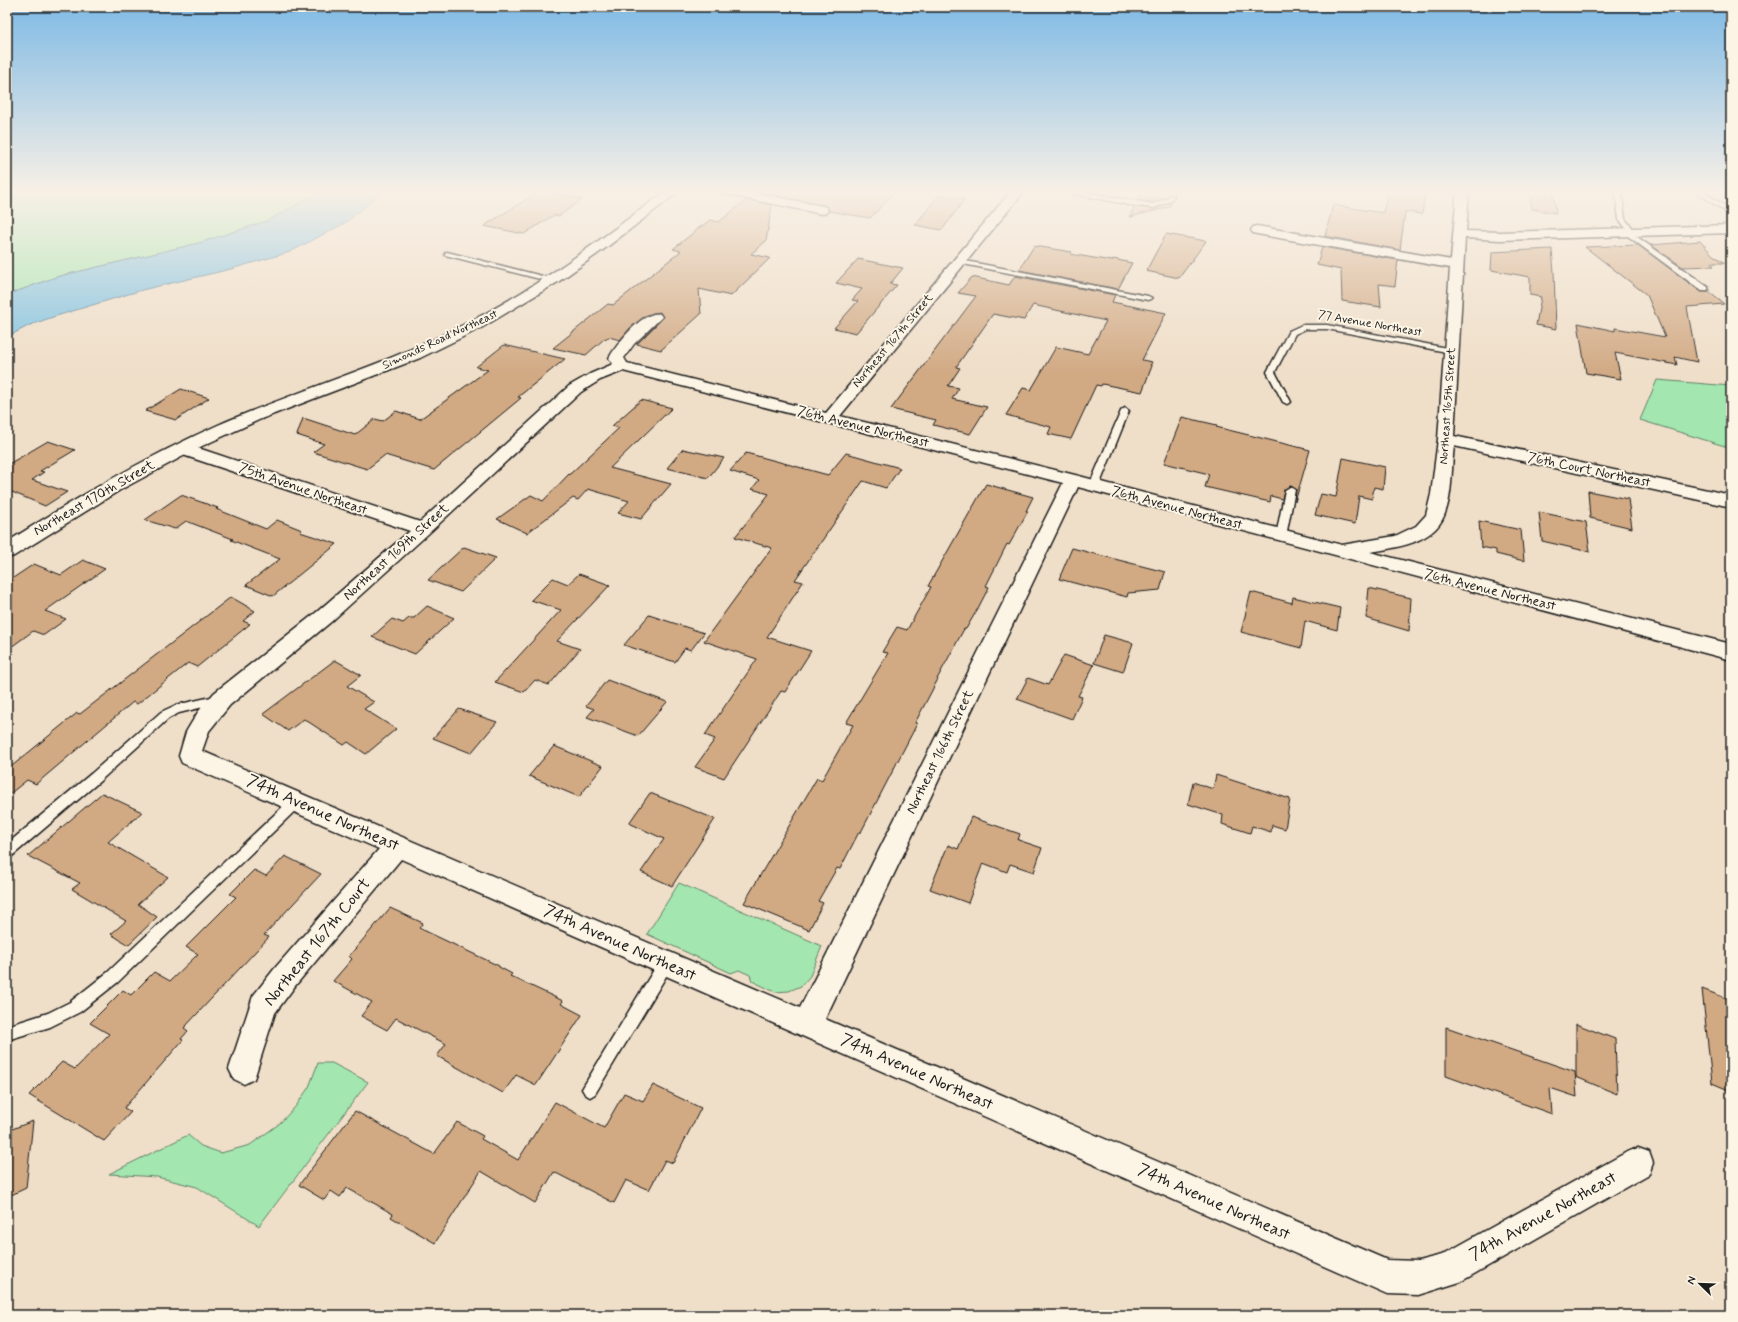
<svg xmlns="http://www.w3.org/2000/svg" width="1738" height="1322" font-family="Mynerve,sans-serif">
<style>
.green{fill:#a3e6b0;stroke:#608166}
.water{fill:#81c2e1;stroke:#598092}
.building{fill:#d1a983;stroke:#1c1c1c}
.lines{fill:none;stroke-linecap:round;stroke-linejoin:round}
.service-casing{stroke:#1c1c1c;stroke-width:3}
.minor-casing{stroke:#1c1c1c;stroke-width:3}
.secondary-casing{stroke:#1c1c1c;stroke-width:3}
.service{fill:#fcf5e5;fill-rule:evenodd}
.minor{fill:#fcf5e5;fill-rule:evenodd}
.secondary{fill:#fcf5e5;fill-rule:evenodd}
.labels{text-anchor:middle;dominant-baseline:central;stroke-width:4;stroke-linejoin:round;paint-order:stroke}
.far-street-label{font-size:12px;fill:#1c1c1c;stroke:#fcf5e5}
.street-label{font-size:14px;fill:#1c1c1c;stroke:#fcf5e5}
.near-street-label{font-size:17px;fill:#1c1c1c;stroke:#fcf5e5}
</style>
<rect width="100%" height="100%" fill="#efdec8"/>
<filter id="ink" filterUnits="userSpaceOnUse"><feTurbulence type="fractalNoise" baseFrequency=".025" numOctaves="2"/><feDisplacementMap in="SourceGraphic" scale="8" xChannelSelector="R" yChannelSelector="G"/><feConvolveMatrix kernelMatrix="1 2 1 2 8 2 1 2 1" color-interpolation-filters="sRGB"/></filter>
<g filter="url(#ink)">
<g class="green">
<path d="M7 190H324L267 221 199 243 56 277 7 295Z"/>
<path d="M1657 380 1731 386V448L1640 420Z"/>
<path d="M679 883 822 946 810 976 801 986 789 991 775 992 752 981 750 975 739 970 731 973 647 934Z"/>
<path d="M318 1063H332L368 1082 259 1226 197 1187 157 1177 109 1174 188 1135 201 1146 221 1153 250 1145 279 1124 296 1106 309 1087Z"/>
</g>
<path class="water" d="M324 190H385L345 223 290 252 231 269 142 290 53 317 30 325 7 337V295L56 277 199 243 267 221Z"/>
<g class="building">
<path d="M757 190H897L870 218 829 211 826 206 756 191Z"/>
<path d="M1142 190H1176L1174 195 1169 194 1165 198 1153 202 1138 200Z"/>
<path d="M1388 190H1426L1422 214 1405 212 1400 250 1325 236 1333 205 1383 213Z"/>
<path d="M1529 190H1553L1556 213 1532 209Z"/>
<path d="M540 191 583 199 559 216 554 215 524 234 484 226Z"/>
<path d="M939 195 965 199 942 230 915 225Z"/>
<path d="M746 200 772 205 766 241 751 254 770 258 731 296 699 289 701 314 661 350 637 344 663 318 660 312 653 313 645 316 630 328 620 340 609 337 604 339 586 355 553 348 608 304 613 305 681 251 673 249 699 228 710 220 719 222Z"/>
<path d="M1172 201 1169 207 1130 217 1134 207 1155 209Z"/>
<path d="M1166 234 1206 241 1179 278 1146 271Z"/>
<path d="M1700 241 1713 255 1725 263H1711L1714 266 1683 267 1651 245Z"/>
<path d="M1638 245 1701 292H1709L1724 304 1687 307 1697 362 1675 357 1677 365 1615 353 1621 379 1586 373 1578 323 1615 331V328L1665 337 1647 295 1585 247Z"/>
<path d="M1034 246 1072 252 1070 254 1112 261 1113 259 1132 263 1118 289 1019 270Z"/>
<path d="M1322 247 1398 260 1395 286 1379 284 1381 307 1342 301 1341 270 1317 265Z"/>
<path d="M1552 249 1554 272 1556 329 1536 325 1541 297 1530 295V277L1491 270 1492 252Z"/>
<path d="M858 259 903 268 890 284 897 285 856 333 834 328 858 301 852 300 862 289 836 283Z"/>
<path d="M1015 276 1115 295 1112 302 1166 313 1142 360 1152 362 1150 366H1152L1142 392 1102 384 1101 386 1096 385 1071 439 1048 434 1051 427 1006 415 1023 388 1031 390 1056 347 1088 354 1106 321 1033 305 1024 320 993 314 956 367 960 368 948 386 959 388 952 399 987 407 970 434 933 425 936 420 891 409 976 296 958 293 972 277 1009 285Z"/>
<path d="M504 345 565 359 518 397 521 398 434 470 385 455 367 469 313 452 324 444 297 435 303 418 355 435 375 419 383 421 396 411 420 419 488 370 476 367Z"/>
<path d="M181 389 209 398 176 420 145 411Z"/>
<path d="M641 400 672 408 610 468 671 484 641 519 618 513 629 501 588 489 578 500 573 498 527 533 497 519 531 495 543 501 569 474H570L619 428 612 426Z"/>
<path d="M1182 417 1217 425 1216 427 1310 450 1295 502 1296 489 1291 486 1284 490 1282 499 1271 496 1270 502 1205 487 1209 474 1164 463Z"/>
<path d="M48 441 75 450 40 471 44 472 32 480 67 492 45 506 12 492 7 496V465Z"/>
<path d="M683 449 724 458 708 478 667 468Z"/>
<path d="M746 453 828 475 846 453 900 468 886 488 863 481 795 580 803 582 767 637 811 651 785 692 781 691 724 778 695 767 715 739 705 735 757 659 704 641 772 548 735 537 769 494 752 489 759 480 730 471Z"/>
<path d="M1343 458 1385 467 1383 489 1374 487 1372 499 1359 496 1355 524 1315 515 1321 494 1336 497Z"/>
<path d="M986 484 1033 497 1026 511H1028L1009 545 1007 544 986 586 989 587 977 610 966 629H964L937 679H938L915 723 917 724 861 832H859L840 869 837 868 818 901 823 903 809 930 744 903 817 778 822 780 853 725 846 723 888 653 882 652 897 627 907 630 931 587 928 586Z"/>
<path d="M1588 491 1628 499 1632 528 1590 518Z"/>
<path d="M181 495 218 508 216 509 266 529 277 520 302 530 300 532 337 544 273 596 246 585 280 559 231 540 233 539 186 521 175 529 145 520Z"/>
<path d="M1539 512 1586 522 1590 552 1542 541Z"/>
<path d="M1479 521 1521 530 1524 561 1496 554V550L1481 547Z"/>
<path d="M464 547 496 558 461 592 428 580Z"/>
<path d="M1072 548 1165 572 1160 590 1128 593 1127 597 1059 579Z"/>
<path d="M83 560 105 569 45 611 66 619 44 635 33 631 7 650V582L34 564 61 575Z"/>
<path d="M579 574 610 585 557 641 580 649 549 685 535 680 524 692 495 682 561 610 531 600 553 578 568 584Z"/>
<path d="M1369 588 1411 598 1409 631 1366 618Z"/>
<path d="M1251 592 1292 603 1293 597 1340 608 1337 630 1305 621 1301 648 1241 632Z"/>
<path d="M231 597 255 611 243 621 250 624 197 667 188 663 137 704 133 702 36 784 27 780 7 796V770L77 713 80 714Z"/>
<path d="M427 606 454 618 415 654 372 637 392 619 403 623 409 618H414Z"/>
<path d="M649 615 704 633 691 650 685 648 675 662 624 645Z"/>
<path d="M1104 635 1133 643 1123 672 1094 663Z"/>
<path d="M1064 655 1094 665 1078 696 1082 697 1072 719 1017 699 1028 678 1048 685Z"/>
<path d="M335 660 361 675 347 686 374 702 364 709 396 729 366 754 348 742 344 745 304 719 288 731 263 714Z"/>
<path d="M607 680 667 702 638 736 587 717 594 709 586 706Z"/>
<path d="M459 709 497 722 471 753 433 738Z"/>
<path d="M554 746 603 766 579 797 529 776Z"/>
<path d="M1216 775 1290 799 1285 829 1272 825 1271 832 1252 826 1250 833 1222 824 1223 815 1188 804 1193 782 1213 789Z"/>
<path d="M102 793 142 812 108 842 168 877 138 904 157 917 128 945 111 934 126 921 72 889 80 883 28 856Z"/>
<path d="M650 793 715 819 672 886 641 872 664 839 629 823Z"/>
<path d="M971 817 1020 834 1018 840 1042 848 1034 872 1010 864 1007 872 983 863 968 903 930 889 948 845 958 849Z"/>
<path d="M285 856 321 874 264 935 269 937 184 1028 188 1031 181 1039 183 1040 124 1108 131 1112 104 1141 29 1095 62 1062 75 1069 109 1034 90 1023 123 990 131 995 154 972 170 981 198 954 186 947 236 897 230 894 254 870 266 876Z"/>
<path d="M390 908 423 923 419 928 499 966V967L512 974 510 976 563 1001 561 1004 582 1015 536 1085 516 1075 503 1093 437 1056 446 1044 396 1018 387 1030 361 1016 372 1002 333 981 352 959 349 956Z"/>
<path d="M1702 989 1731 1000V1091L1712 1083Z"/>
<path d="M1576 1024 1615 1039 1617 1094 1576 1077Z"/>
<path d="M1446 1027 1575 1072 1577 1097 1550 1088 1552 1114 1446 1076Z"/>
<path d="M653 1085 701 1108 673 1163 665 1160 649 1190 626 1180 614 1203 554 1172 535 1203 481 1171 435 1243 391 1217 393 1214 347 1188 340 1197 331 1191 324 1200 299 1185 355 1111 434 1154 457 1122 483 1136 481 1139 518 1160 555 1102 604 1128 624 1093 643 1101Z"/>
<path d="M33 1121 26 1188 7 1197V1131Z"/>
</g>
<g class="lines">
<defs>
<g id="service">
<path d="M1056 190H1071L1153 204 1166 199 1169 195 1174 196 1170 201 1154 208 1130 205Z"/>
<path d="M1615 190H1621L1625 219 1636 232 1633 234 1708 287V291H1702L1624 233V231H1628L1619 219Z"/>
<path d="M1693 190H1701L1731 210V215Z"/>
<path d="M447 252 554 279 556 280 552 282 445 255V253Z"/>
<path d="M960 260 1148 296 1152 298 1148 300 958 263 957 262Z"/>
<path d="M1302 325H1327L1452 349 1456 351 1452 353 1327 329H1306L1295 334 1275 372 1291 402 1287 404 1283 402 1267 372 1289 331Z"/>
<path d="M1125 408 1129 411 1099 486 1094 489 1091 488 1089 486 1121 411Z"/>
<path d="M1290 487 1295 490 1286 536 1281 539 1276 536 1285 490Z"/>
<path d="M220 695 224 696 226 699 224 702 179 713 169 718 100 781 12 856 7 858V844L92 773 161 712 176 705Z"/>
<path d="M296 797 300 798 302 802 300 806 118 982 80 1012 50 1027 7 1040V1026L48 1013 70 1002 108 972 292 798Z"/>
<path d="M666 956 671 958 673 963 671 968 595 1094 590 1097 585 1094 582 1089 585 1084 661 958Z"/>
</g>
<g id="minor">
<path d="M715 190H741L822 206 826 207 828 210 826 213 822 214 721 193Z"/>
<path d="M1012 190H1025L840 416 1079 476 1342 545 1395 536 1416 526 1426 515 1431 494 1438 439 1450 268 1257 234 1253 233 1251 230 1253 227 1257 226 1451 260 1457 190H1469L1466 231 1500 232 1731 225V233L1500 240 1465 238 1454 436 1731 495V507L1454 446C1451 468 1453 495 1444 516 1433 543 1395 548 1370 552L1731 644V660L1078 487 825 1019 1387 1260 1418 1261 1442 1255 1627 1152 1638 1148 1649 1152 1653 1163 1649 1174 1460 1282 1418 1295 1387 1294 401 859 295 986 275 1013 254 1079 244 1084 234 1079 229 1069 253 996 275 968 379 849 182 763 179 756 186 732 198 712 214 693 318 611 410 531 177 453 175 449 177 445 183 444 189 445 420 522 569 386 590 374 613 364 609 358C617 344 643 310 660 314L662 317 634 344 624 358 627 363 826 413ZM623 371 1063 483 800 1008 202 751 209 731 230 705 332 621 429 533 581 392 600 380Z"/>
</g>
<path id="secondary" d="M667 190H681L607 247 558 282 481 328 420 358 261 419 202 446 120 490 14 556 7 558V542C75 499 144 458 218 425 301 389 389 364 469 322 540 286 603 238 667 190Z"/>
</defs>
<use href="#service" class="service-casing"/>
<use href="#minor" class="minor-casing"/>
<use href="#secondary" class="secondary-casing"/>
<use href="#service" class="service"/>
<use href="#minor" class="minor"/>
<use href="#secondary" class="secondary"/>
</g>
</g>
<linearGradient id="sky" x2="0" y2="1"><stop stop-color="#7fbae5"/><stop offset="0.51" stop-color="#f8f0e6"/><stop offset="1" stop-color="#f8f0e6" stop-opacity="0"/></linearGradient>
<rect width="1738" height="375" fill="url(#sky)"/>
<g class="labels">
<g class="far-street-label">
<text transform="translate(1370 324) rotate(10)">77 Avenue Northeast</text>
<text transform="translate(440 340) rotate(-25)">Simonds Road Northeast</text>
<text transform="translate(893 341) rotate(-50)">Northeast 167th Street</text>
<text transform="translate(1448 406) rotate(-86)">Northeast 165th Street</text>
</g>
<g class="street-label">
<text transform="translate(863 427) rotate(14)">76th Avenue Northeast</text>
<text transform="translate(1589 470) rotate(12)">76th Court Northeast</text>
<text transform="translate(303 489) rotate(19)">75th Avenue Northeast</text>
<text transform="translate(94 498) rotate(-30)">Northeast 170th Street</text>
<text transform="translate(1177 508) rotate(15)">76th Avenue Northeast</text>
<text transform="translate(396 552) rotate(-42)">Northeast 169th Street</text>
<text transform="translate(1490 590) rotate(14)">76th Avenue Northeast</text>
<text transform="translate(940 752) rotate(-64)">Northeast 166th Street</text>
</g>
<g class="near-street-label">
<text transform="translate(323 813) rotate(24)">74th Avenue Northeast</text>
<text transform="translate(317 942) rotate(-51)">Northeast 167th Court</text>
<text transform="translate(620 943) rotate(24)">74th Avenue Northeast</text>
<text transform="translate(917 1072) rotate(24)">74th Avenue Northeast</text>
<text transform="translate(1214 1202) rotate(24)">74th Avenue Northeast</text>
<text transform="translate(1543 1216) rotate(-29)">74th Avenue Northeast</text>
</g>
</g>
<rect width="1738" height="1322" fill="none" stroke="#fcf5e5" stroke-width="24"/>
<rect x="12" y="12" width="1714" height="1298" fill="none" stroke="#1c1c1c" stroke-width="1.5" filter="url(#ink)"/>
<g transform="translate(1700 1284) rotate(293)" stroke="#fcf5e5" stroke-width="3" paint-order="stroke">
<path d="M0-3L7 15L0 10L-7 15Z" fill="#1c1c1c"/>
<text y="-6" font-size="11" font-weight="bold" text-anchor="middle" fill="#1c1c1c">N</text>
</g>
</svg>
